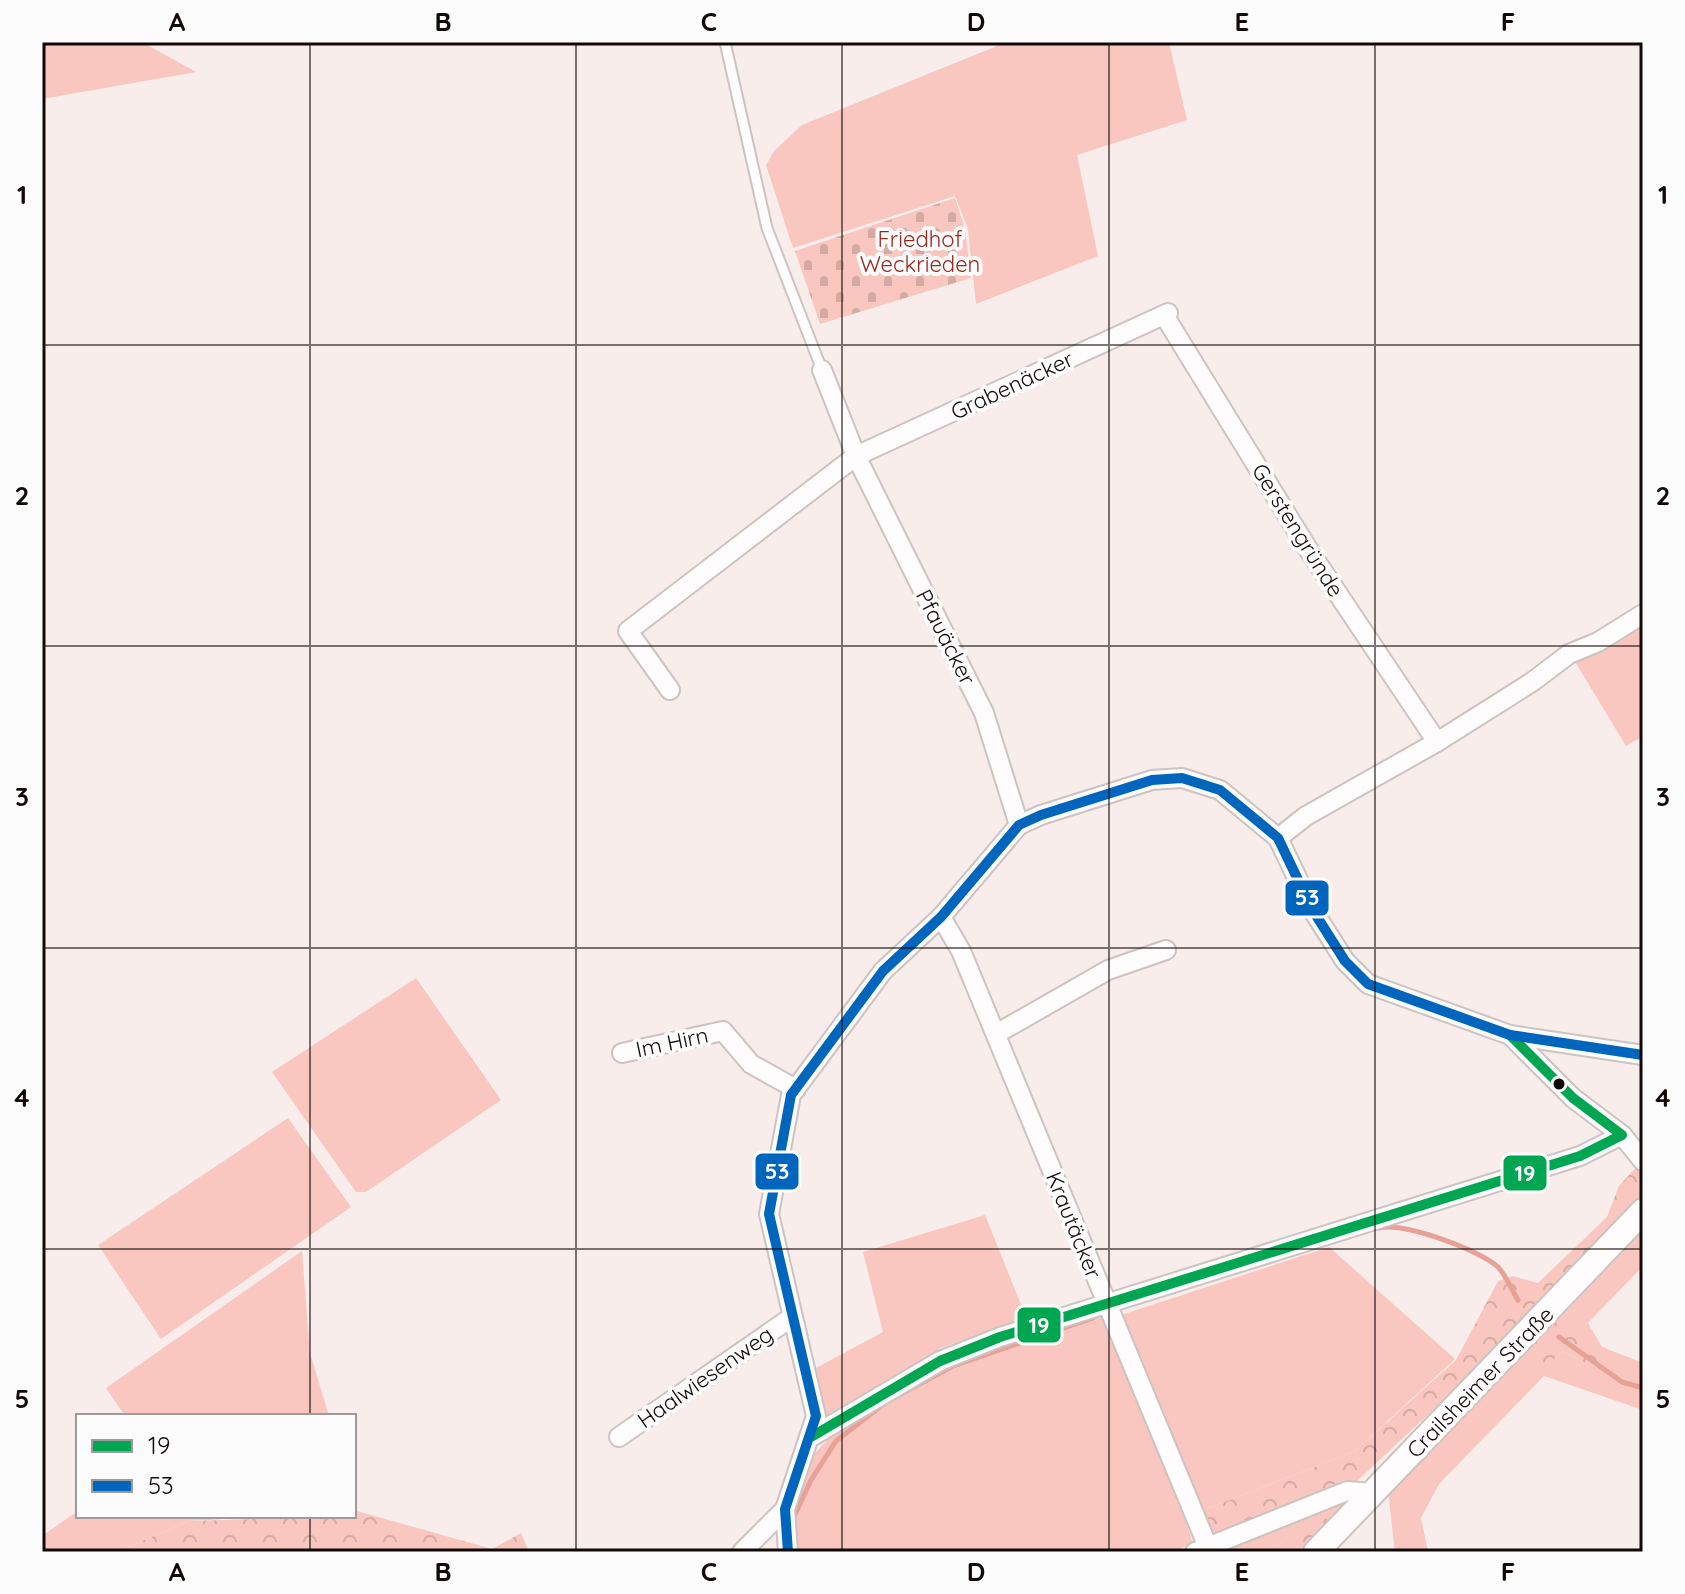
<svg xmlns="http://www.w3.org/2000/svg" width="1685" height="1594" font-family="Quicksand,sans-serif">
<style>
.green{fill:#f9c7bf}
.forest{fill:url(#forest-crowns)}
.cemetery{fill:url(#cemetery-stones)}
.lines{fill:none;stroke-linecap:round;stroke-linejoin:round}
.stream{stroke:#e8a196;stroke-width:5}
.service-casing{stroke:#cdc3c1;stroke-width:13}
.minor-casing{stroke:#cdc3c1;stroke-width:22}
.secondary-casing{stroke:#cdc3c1;stroke-width:28}
.service{stroke:#fefcfc;stroke-width:9}
.minor{stroke:#fefcfc;stroke-width:18}
.secondary{stroke:#fefcfc;stroke-width:24}
.bus-1-casing{stroke:#fcfcfc;stroke-width:16}
.bus-2-casing{stroke:#fcfcfc;stroke-width:16}
.bus-1{stroke:#00a651;stroke-width:10}
.bus-2{stroke:#0065bd;stroke-width:10}
.grid{fill:none;stroke:#110908;stroke-width:2;stroke-opacity:0.55}
.bus-dot{fill:#110908;stroke:#fcfcfc;stroke-width:3}
.labels{text-anchor:middle;dominant-baseline:central;stroke-width:8;stroke-linejoin:round;paint-order:stroke}
.park-label{font-size:22px;fill:#99261d;stroke:#fcfcfc}
.street-label{font-size:22px;fill:#110908;stroke:#fcfcfc}
.line-badge{stroke:#fcfcfc;stroke-width:3}
.badge-label{font-size:22px;text-anchor:middle;font-weight:bold;fill:#fff}
.neatline{fill:none;stroke:#110908;stroke-width:3}
.grid-label{font-size:26px;text-anchor:middle;font-weight:bold;fill:#110908}
</style>
<defs>
<pattern id="forest-crowns" width="20" height="18" patternUnits="userSpaceOnUse" patternTransform="scale(2)"><rect width="20" height="18" fill="#f9c7bf"/><path d="M2 6a3 3 0 1 1 6 0M12 15a3 3 0 1 1 6 0" fill="none" stroke="#d4aaa3"/></pattern>
<pattern id="cemetery-stones" width="16" height="16" patternUnits="userSpaceOnUse" patternTransform="scale(2)"><rect width="16" height="16" fill="#f9c7bf"/><path d="M2 7V4a2 2 0 0 1 4 0v3zM10 15v-3a2 2 0 0 1 4 0v3z" fill="#d4aaa3"/></pattern>
</defs>
<rect width="100%" height="100%" fill="#f8edeb"/>
<g class="green">
<path d="M42 42H142L196 72 42 99Z"/>
<path d="M1007 42H1169L1187 120 1077 155 1098 256 976 304 968 229 955 196 793 248 766 165 774 151 802 125Z"/>
<path d="M1643 620V736L1626 746 1574 660Z"/>
<path d="M416 978 501 1100 366 1192H356L272 1072Z"/>
<path d="M288 1118 351 1207 161 1339 98 1245Z"/>
<path d="M985 1215 1026 1317 941 1348 825 1416 816 1368 883 1332 863 1252Z"/>
<path d="M1643 1231V1266L1588 1323 1602 1347 1643 1363V1410L1544 1376 1439 1484 1421 1518 1428 1552H1395L1388 1491 1521 1357 1540 1370 1563 1351 1590 1366 1599 1349 1566 1311Z"/>
<path d="M1329 1247 1455 1359 1355 1451 1199 1512 1121 1315Z"/>
<path d="M302 1251 310 1353 329 1416H125L106 1388Z"/>
<path d="M1095 1308 1106 1320 1178 1495 1193 1544 1169 1552H793L789 1524 809 1459 836 1431 914 1376Z"/>
<path d="M1354 1497 1329 1520 1314 1516 1270 1552H1225L1301 1516Z"/>
<path d="M78 1511V1516H278L189 1521 116 1552H42V1536Z"/>
</g>
<g class="forest">
<path d="M1639 1164 1643 1195 1469 1376 1355 1483 1344 1480 1210 1536 1199 1512 1355 1451 1456 1360 1498 1281 1513 1276 1538 1283 1607 1217 1619 1186Z"/>
<path d="M1566 1311 1600 1349V1364L1590 1366 1563 1351 1540 1371 1521 1357Z"/>
<path d="M357 1511 492 1549 521 1533 529 1552H116L189 1521 354 1516Z"/>
<path d="M1314 1515 1329 1520 1298 1552H1270Z"/>
</g>
<path class="cemetery" d="M955 198 965 229 971 278 820 324 795 251Z"/>
<g class="lines">
<g class="stream">
<path d="M1379 1228C1404 1222 1480 1250 1498 1267 1506 1275 1512 1291 1518 1300"/>
<path d="M1559 1337 1622 1382 1643 1388"/>
<path d="M897 1396 953 1366 1093 1318"/>
<path d="M793 1519 811 1480 836 1441 885 1403"/>
</g>
<defs>
<path id="service" d="M725 42 767 228 822 370"/>
<g id="minor">
<path d="M1164 315 1308 549 1437 742"/>
<path d="M822 370 856 456 984 713 1019 825"/>
<path d="M670 690 628 631 856 456 1168 313"/>
<path d="M1278 838 1306 816 1437 742 1532 682 1569 654 1598 642 1643 614"/>
<path d="M941 917 961 951 1210 1552"/>
<path d="M996 1034 1108 970 1166 950"/>
<path d="M622 1053 723 1031 751 1064 796 1089"/>
<path d="M1622 1135 1643 1161"/>
<path d="M619 1437 792 1317"/>
<path d="M811 1437 940 1361 1000 1337 1580 1156 1622 1135 1573 1098 1510 1035"/>
<path d="M742 1552 785 1509"/>
<path d="M788 1552 785 1509 816 1416 769 1214 791 1095 883 971 941 917 1019 825 1041 815 1152 780 1182 778 1220 790 1278 838 1312 909 1345 961 1368 984 1510 1035 1643 1055"/>
<path d="M1195 1552 1347 1491 1373 1493"/>
</g>
<path id="secondary" d="M1316 1552 1643 1211"/>
</defs>
<use href="#service" class="service-casing"/>
<use href="#minor" class="minor-casing"/>
<use href="#secondary" class="secondary-casing"/>
<use href="#service" class="service"/>
<use href="#minor" class="minor"/>
<use href="#secondary" class="secondary"/>
<defs>
<path id="bus-1" d="M811 1437 940 1361 1000 1337 1580 1156 1622 1135 1573 1098 1510 1035"/>
<path id="bus-2" d="M788 1552 785 1509 816 1416 769 1214 791 1095 883 971 941 917 1019 825 1041 815 1152 780 1182 778 1220 790 1278 838 1312 909 1345 961 1368 984 1510 1035 1643 1055"/>
</defs>
<use href="#bus-1" class="bus-1-casing"/>
<use href="#bus-2" class="bus-2-casing"/>
<use href="#bus-1" class="bus-1"/>
<use href="#bus-2" class="bus-2"/>
</g>
<path class="grid" d="M310 42V1416M576 42V1552M842 42V1552M1109 42V1552M1375 42V1552M42 345H1643M42 646H1643M42 948H1643M42 1249H1643M310 1516V1552"/>
<circle class="bus-dot" cx="1559" cy="1084" r="7"/>
<g class="labels">
<g class="park-label">
<text x="920" y="239">Friedhof<tspan x="920" dy="25">Weckrieden</tspan></text>
</g>
<g class="street-label">
<text transform="translate(1012 385) rotate(-25)">Grabenäcker</text>
<text transform="translate(1298 530) rotate(58)">Gerstengründe</text>
<text transform="translate(946 637) rotate(63)">Pfauäcker</text>
<text transform="translate(672 1042) rotate(-12)">Im Hirn</text>
<text transform="translate(1074 1225) rotate(68)">Krautäcker</text>
<text transform="translate(705 1377) rotate(-35)">Haalwiesenweg</text>
<text transform="translate(1480 1382) rotate(-46)">Crailsheimer Straße</text>
</g>
</g>
<g class="line-badge">
<rect x="1284" y="879" width="46" height="38" rx="8" fill="#0065bd"/>
<rect x="754" y="1152" width="46" height="39" rx="8" fill="#0065bd"/>
<rect x="1502" y="1154" width="46" height="38" rx="8" fill="#00a651"/>
<rect x="1016" y="1306" width="46" height="38" rx="8" fill="#00a651"/>
</g>
<g class="badge-label">
<text x="1307" y="905">53</text>
<text x="777" y="1179">53</text>
<text x="1525" y="1181">19</text>
<text x="1039" y="1333">19</text>
</g>
<rect width="1685" height="1594" fill="none" stroke="#fcfcfc" stroke-width="88"/>
<rect x="76" y="1414" width="280" height="104" fill="#fcfcfc" stroke="#9e9b9a" stroke-width="2"/>
<rect x="92" y="1440" width="40" height="12" fill="#00a651" stroke="#9e9b9a" stroke-width="2"/>
<text x="148" y="1454" font-size="24" fill="#110908">19</text>
<rect x="92" y="1480" width="40" height="12" fill="#0065bd" stroke="#9e9b9a" stroke-width="2"/>
<text x="148" y="1494" font-size="24" fill="#110908">53</text>
<rect x="44" y="44" width="1597" height="1506" class="neatline"/>
<g class="grid-label">
<text x="177" y="31">A</text>
<text x="443" y="31">B</text>
<text x="709" y="31">C</text>
<text x="976" y="31">D</text>
<text x="1242" y="31">E</text>
<text x="1508" y="31">F</text>
<text x="22" y="204">1</text>
<text x="1663" y="204">1</text>
<text x="22" y="505">2</text>
<text x="1663" y="505">2</text>
<text x="22" y="806">3</text>
<text x="1663" y="806">3</text>
<text x="22" y="1107">4</text>
<text x="1663" y="1107">4</text>
<text x="22" y="1408">5</text>
<text x="1663" y="1408">5</text>
<text x="177" y="1581">A</text>
<text x="443" y="1581">B</text>
<text x="709" y="1581">C</text>
<text x="976" y="1581">D</text>
<text x="1242" y="1581">E</text>
<text x="1508" y="1581">F</text>
</g>
</svg>
